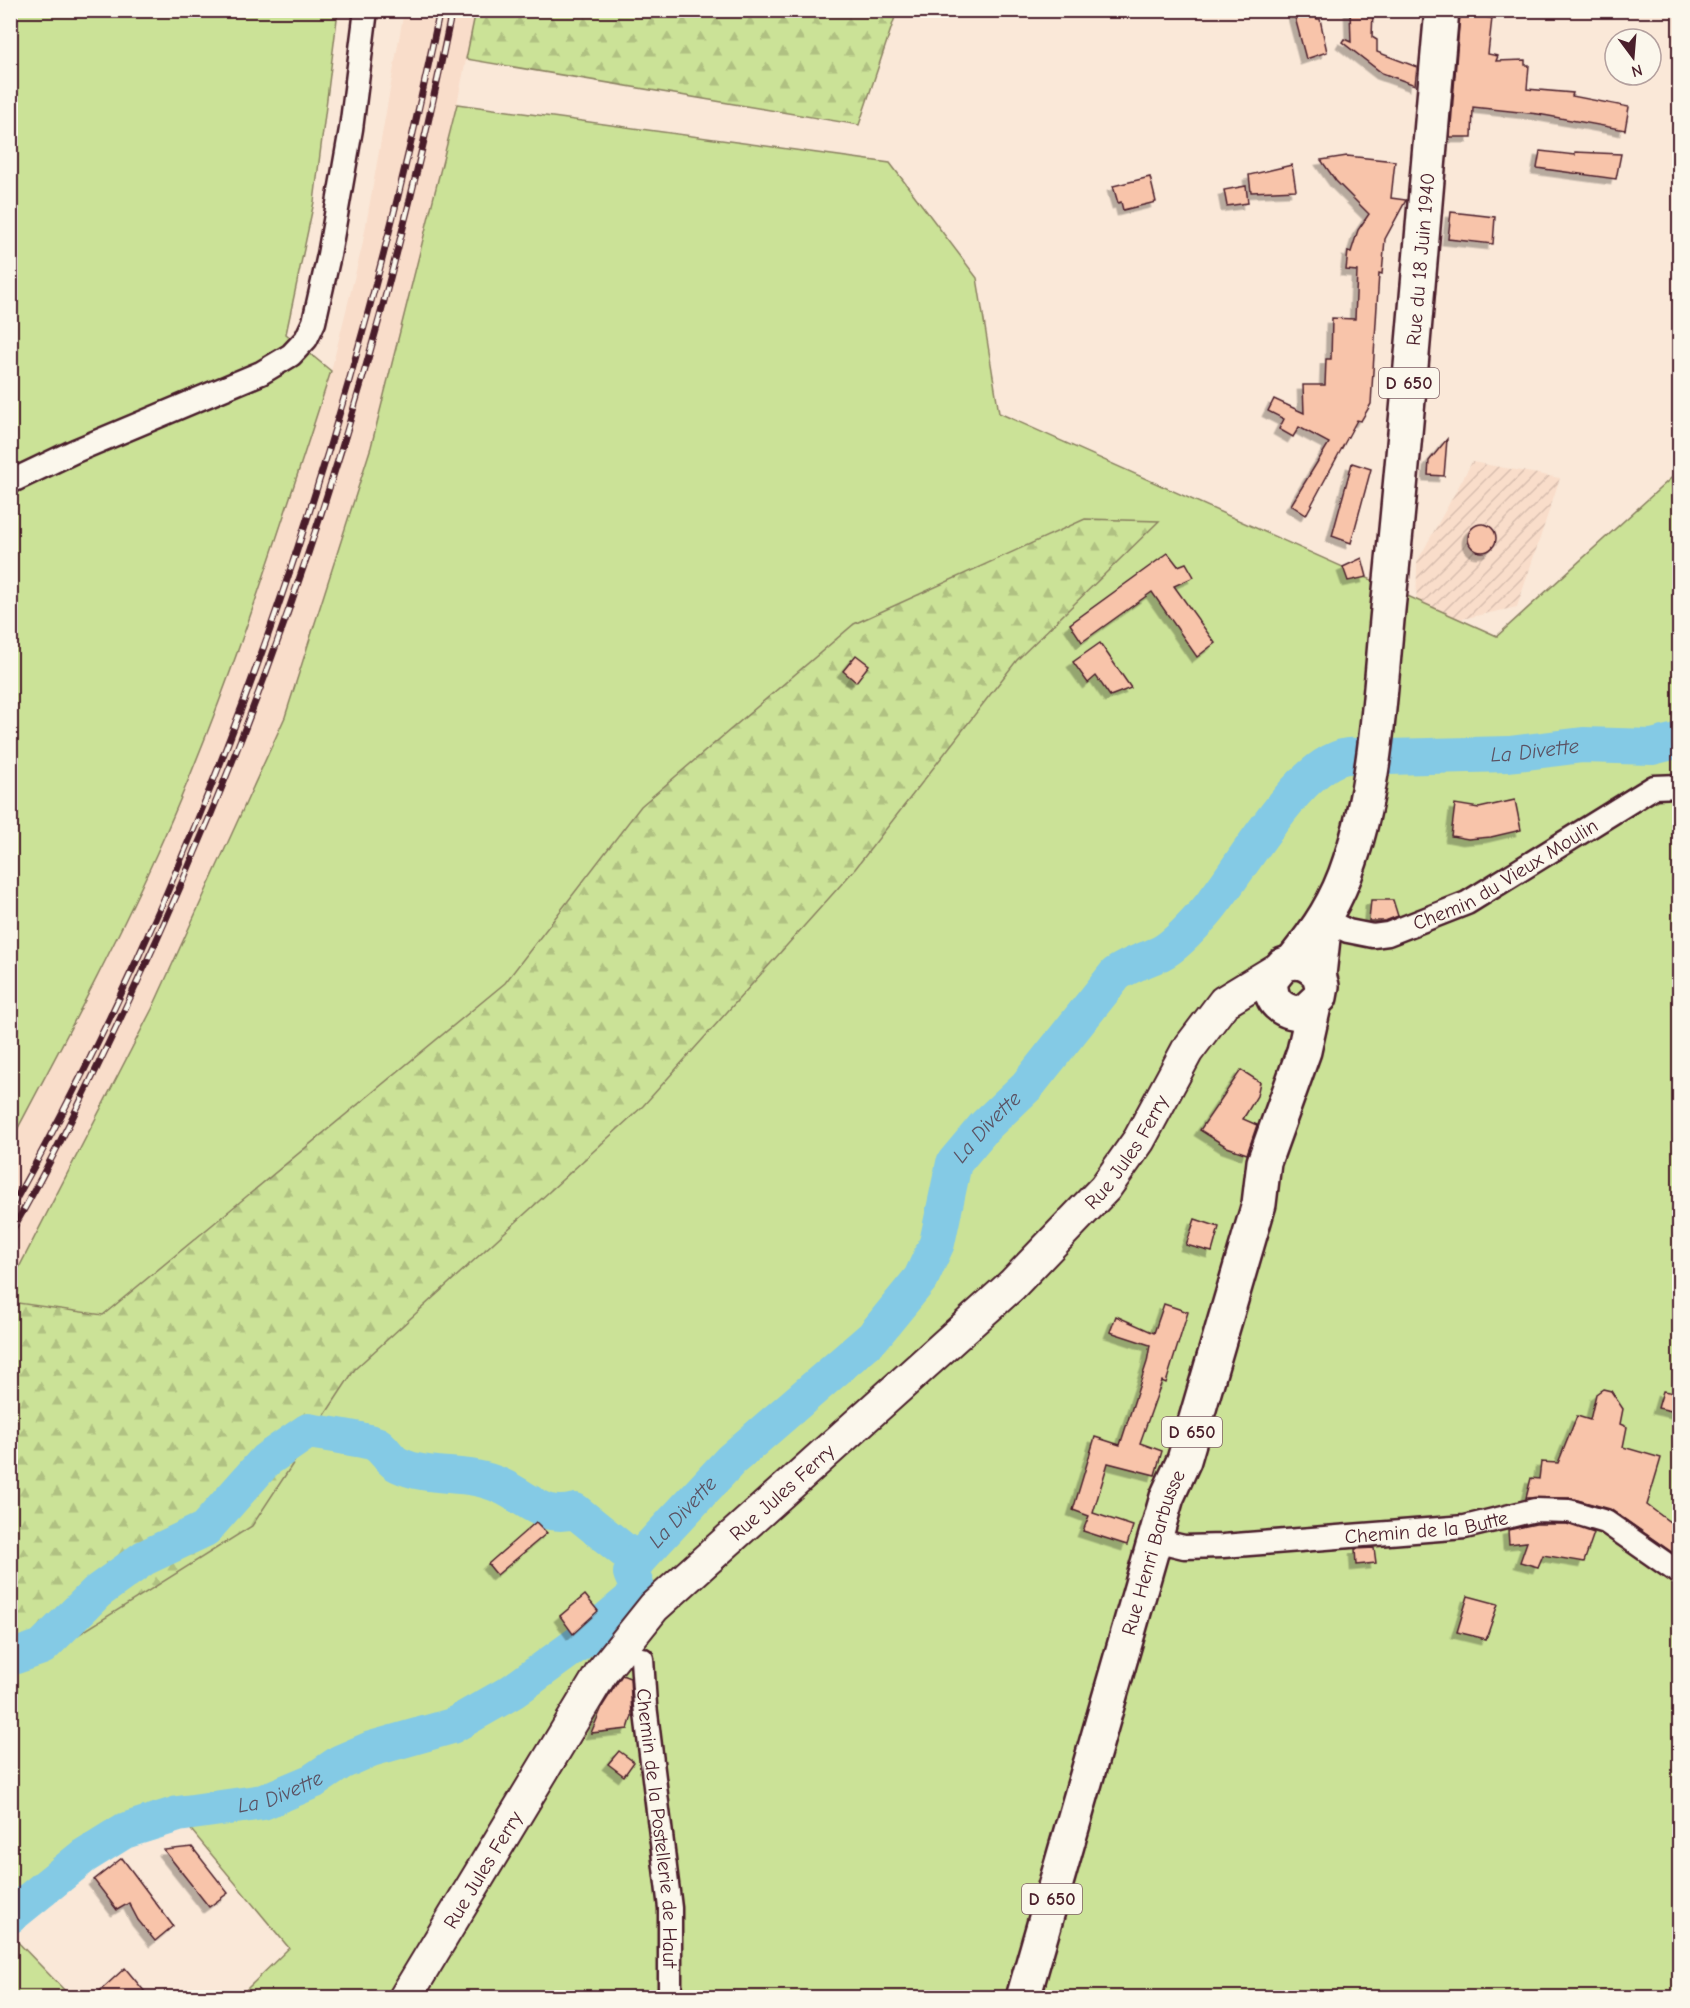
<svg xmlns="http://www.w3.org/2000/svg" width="1690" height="2008" font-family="'Comic Neue',sans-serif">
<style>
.built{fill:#f9ddca}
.industrial{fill:url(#industrial-furrows)}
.green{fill:#cbe297;stroke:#8a8061;stroke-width:1.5}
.forest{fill:url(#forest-firs);stroke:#8a8061;stroke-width:1.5}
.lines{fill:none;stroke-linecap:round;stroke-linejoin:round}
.river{stroke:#84cae5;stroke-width:36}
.building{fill:#f8c4aa;stroke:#4a1f2b;stroke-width:1.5;filter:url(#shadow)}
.street-casing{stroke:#4a1f2b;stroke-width:27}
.secondary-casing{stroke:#4a1f2b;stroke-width:36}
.primary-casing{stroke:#4a1f2b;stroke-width:38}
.street{stroke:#fbf7ec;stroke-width:22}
.secondary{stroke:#fbf7ec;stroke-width:32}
.primary{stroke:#fbf7ec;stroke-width:33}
.rail-casing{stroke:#4a1f2b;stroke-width:7}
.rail{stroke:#fbf7ec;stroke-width:4.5;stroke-dasharray:14;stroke-linecap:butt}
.labels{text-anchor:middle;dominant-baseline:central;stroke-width:5;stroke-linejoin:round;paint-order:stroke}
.shield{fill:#fbf7ec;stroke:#7f6065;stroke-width:1.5}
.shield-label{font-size:18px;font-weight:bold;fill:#4a1f2b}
.street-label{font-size:20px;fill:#4a1f2b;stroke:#fbf7ec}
.water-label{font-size:21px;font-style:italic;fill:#5b5263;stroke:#fbf7ec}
</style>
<defs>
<pattern id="industrial-furrows" width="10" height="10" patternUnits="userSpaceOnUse" patternTransform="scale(1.5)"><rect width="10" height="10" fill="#f9ddca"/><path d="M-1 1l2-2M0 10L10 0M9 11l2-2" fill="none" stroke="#d7bdae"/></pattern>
<pattern id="forest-firs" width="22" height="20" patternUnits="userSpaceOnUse" patternTransform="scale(1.5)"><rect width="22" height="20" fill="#cbe297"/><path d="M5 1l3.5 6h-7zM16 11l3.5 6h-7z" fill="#b0c182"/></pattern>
<filter id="shadow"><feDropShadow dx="-5.5" dy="5.5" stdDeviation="0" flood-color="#0004"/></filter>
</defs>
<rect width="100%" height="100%" fill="#fae8d8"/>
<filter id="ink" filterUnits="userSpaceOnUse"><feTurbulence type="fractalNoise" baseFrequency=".0167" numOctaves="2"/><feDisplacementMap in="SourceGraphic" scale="12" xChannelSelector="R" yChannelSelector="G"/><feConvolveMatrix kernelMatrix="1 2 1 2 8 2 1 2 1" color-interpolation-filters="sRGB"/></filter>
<g filter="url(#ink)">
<path class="built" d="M404 11H476L457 104 371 447 285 717 152 1009 11 1283V1141L73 1024 164 837 247 628 331 371 362 247Z"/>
<path class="industrial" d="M1472 462 1560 478 1517 607 1416 629 1417 562Z"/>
<g class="green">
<path d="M11 11H338L314 202 286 334 331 371C280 528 231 686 164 837 118 941 64 1041 11 1141Z"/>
<path d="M457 104 890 163 977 278 999 413 1497 636 1679 471V1997H254L246 1990 289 1948 178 1814 124 1831 84 1856 11 1916V1283L152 1009 285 717 371 447Z"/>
<path d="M10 1935H11L71 1997H11Z"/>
</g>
<g class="forest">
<path d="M476 10H897V11L859 125 466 59Z"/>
<path d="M1085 519 1159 521 1017 660 855 869 643 1106 355 1369 252 1526 11 1677V1302L103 1315 505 983 641 806 854 624Z"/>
</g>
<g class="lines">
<g class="river">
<path id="s1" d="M1388 757 1509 754 1583 745 1652 747 1680 740"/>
<path d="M10 1658 42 1647 97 1592 144 1558 205 1529 266 1460 308 1431C320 1433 369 1440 376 1444 385 1449 389 1461 399 1465 431 1480 468 1470 501 1486 528 1498 543 1520 575 1511L637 1561"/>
<path id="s2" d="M10 1916 84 1856 124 1831 178 1814 263 1802 313 1781 341 1762 371 1749 452 1726 513 1691 579 1643 634 1597 636 1585 631 1573 637 1561 731 1460 873 1337 921 1278 937 1243 954 1163 985 1126 1027 1086 1116 974C1131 964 1146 960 1161 953 1175 946 1191 928 1202 916 1236 881 1302 751 1355 756"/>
</g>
</g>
<g class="building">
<path d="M1293 10H1314L1317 19H1320L1327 52 1306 59Z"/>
<path d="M1350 10H1373L1372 37 1377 40V52L1417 67 1415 85 1382 73 1342 42 1344 39 1351 42Z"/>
<path d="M1460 14 1492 18 1488 54 1498 56 1496 61 1525 60V65H1529L1527 89 1573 93 1572 96 1629 107 1625 130 1538 114 1473 107 1472 137H1450Z"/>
<path d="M1540 151 1575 155V152L1621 154 1616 179 1537 168Z"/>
<path d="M1347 156 1395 161 1391 198 1406 200 1385 239 1382 274 1379 273 1371 404 1361 421 1357 420 1306 515 1291 505 1329 443 1299 427 1293 437 1279 429 1284 419 1268 411 1274 399 1304 413 1303 385H1325L1326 359H1331L1332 318 1355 319 1357 271 1346 270 1348 251 1351 252 1358 230 1369 214 1336 181 1321 160Z"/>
<path d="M1292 165 1296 190 1251 192 1249 175Z"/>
<path d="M1150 177 1156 202 1123 210 1121 202 1118 203 1113 186Z"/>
<path d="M1246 186 1248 203 1227 206 1224 190Z"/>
<path d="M1451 212 1495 217 1493 244 1448 239Z"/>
<path d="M1447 439 1444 476 1428 475 1429 461Z"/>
<path d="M1352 463 1371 469 1351 543 1332 536Z"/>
<circle cx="1482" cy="538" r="14"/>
<path d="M1168 553 1178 566 1186 563 1194 577 1174 586 1215 643 1197 657 1152 592 1082 642 1070 624Z"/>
<path d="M1362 558 1367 577 1348 581 1343 567Z"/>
<path d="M1100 643 1131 688 1110 696 1096 676 1088 683 1073 662Z"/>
<path d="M856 655 869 665 856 682 843 671Z"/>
<path d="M1515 800 1521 830 1491 837 1468 839 1451 836 1455 804 1479 808Z"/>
<path d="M1371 900H1393L1398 916 1385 921H1369Z"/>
<path d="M1241 1070 1260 1082 1257 1096 1243 1119 1257 1125 1247 1154 1227 1147 1200 1130Z"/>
<path d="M1195 1219 1219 1227 1212 1252 1186 1245Z"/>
<path d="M1164 1304 1188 1312 1166 1383 1162 1381 1140 1443 1162 1451 1155 1475 1108 1463 1093 1513 1133 1526 1127 1545 1083 1531 1089 1516 1073 1510 1095 1437 1120 1445 1147 1362 1150 1345 1110 1332 1116 1316 1154 1333Z"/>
<path d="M1603 1389 1611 1391 1623 1409 1620 1424 1627 1427 1623 1447 1661 1458 1647 1505 1675 1526 1671 1532 1680 1538 1676 1555 1610 1509 1570 1498H1526L1531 1478 1539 1479 1541 1462 1558 1463 1577 1416 1590 1420 1596 1394Z"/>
<path d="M1663 1391 1680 1394 1676 1412 1658 1408Z"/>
<path d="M536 1522 547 1533 497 1575 488 1564Z"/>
<path d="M1536 1524H1567L1594 1533 1584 1562 1543 1555 1538 1567 1520 1562 1527 1542 1509 1544 1508 1530Z"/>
<path d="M1374 1548 1376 1563 1356 1565 1355 1549Z"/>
<path d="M585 1595 598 1611 573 1634 560 1616Z"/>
<path d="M1468 1596 1498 1604 1486 1639 1457 1632Z"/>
<path d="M622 1675 630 1678 632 1716 628 1729 591 1733 603 1705Z"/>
<path d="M619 1751 634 1762 624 1776 608 1764Z"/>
<path d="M192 1847 228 1893 209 1907 164 1850Z"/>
<path d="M122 1858 173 1926 155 1941 138 1920 129 1903 117 1910 94 1880Z"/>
<path d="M125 1968 150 1998H92Z"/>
</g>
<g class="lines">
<defs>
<g id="street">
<path d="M10 482 75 451 261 373 291 355 306 339 314 322 329 255 351 129 366 10"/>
<path id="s3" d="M1325 920 1348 931 1373 936 1388 934 1467 903 1654 787 1680 786"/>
<path id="s4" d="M1155 1540 1184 1547 1223 1546 1465 1527 1535 1510 1569 1511 1606 1522 1679 1573"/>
<path id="s5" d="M642 1659 645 1705 670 1908V1998"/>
</g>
<g id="secondary">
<path id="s6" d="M405 1998 602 1672 654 1607 1012 1285 1105 1188 1139 1140 1187 1051 1224 1002 1275 971"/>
</g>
<g id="primary">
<path id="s7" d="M1292 962C1318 929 1337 902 1350 861 1379 776 1380 680 1390 590 1410 397 1424 204 1442 10"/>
<path d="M1319 975C1308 963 1298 959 1283 965L1271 980C1269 1002 1282 1013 1303 1013L1320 997 1322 986 1319 975 1325 920"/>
<path id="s8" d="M1023 1998 1167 1497 1184 1460 1259 1204 1264 1162 1304 1051 1314 1006"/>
</g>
</defs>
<use href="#street" class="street-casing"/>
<use href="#secondary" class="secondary-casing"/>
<use href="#primary" class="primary-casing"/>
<use href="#street" class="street"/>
<use href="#secondary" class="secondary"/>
<use href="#primary" class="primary"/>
<defs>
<g id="rail">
<path d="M10 1210C218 839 354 426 440 10"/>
<path d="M10 1234C54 1158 92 1079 129 1000 277 686 384 351 452 10"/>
</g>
</defs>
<use href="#rail" class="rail-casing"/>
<use href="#rail" class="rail"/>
</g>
</g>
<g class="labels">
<g class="shield">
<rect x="1379" y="368" width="60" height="30" rx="4.5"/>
<rect x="1162" y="1417" width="60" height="30" rx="4.5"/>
<rect x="1022" y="1884" width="60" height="30" rx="4.5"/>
</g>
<g class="shield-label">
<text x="1409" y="383">D 650</text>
<text x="1192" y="1432">D 650</text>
<text x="1052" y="1899">D 650</text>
</g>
<g class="street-label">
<text stroke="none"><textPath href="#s7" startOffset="724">Rue du 18 Juin 1940</textPath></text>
<text stroke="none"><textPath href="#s3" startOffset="198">Chemin du Vieux Moulin</textPath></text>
<text stroke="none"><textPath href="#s6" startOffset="1122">Rue Jules Ferry</textPath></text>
<text stroke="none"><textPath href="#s6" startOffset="636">Rue Jules Ferry</textPath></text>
<text stroke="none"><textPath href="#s4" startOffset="273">Chemin de la Butte</textPath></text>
<text stroke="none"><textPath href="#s8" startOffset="464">Rue Henri Barbusse</textPath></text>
<text stroke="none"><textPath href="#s5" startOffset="170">Chemin de la Postellerie de Haut</textPath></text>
<text stroke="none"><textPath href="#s6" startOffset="150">Rue Jules Ferry</textPath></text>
</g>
<g class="water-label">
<text stroke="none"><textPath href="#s1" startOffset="147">La Divette</textPath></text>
<text stroke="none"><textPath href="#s2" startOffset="1323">La Divette</textPath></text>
<text stroke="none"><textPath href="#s2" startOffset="819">La Divette</textPath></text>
<text stroke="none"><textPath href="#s2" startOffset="304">La Divette</textPath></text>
</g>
</g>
<rect width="1690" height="2008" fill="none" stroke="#fbf7ec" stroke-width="36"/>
<rect x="18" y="18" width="1654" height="1972" fill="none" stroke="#4a1f2b" stroke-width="2" filter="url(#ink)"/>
<g transform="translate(1633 57) rotate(164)"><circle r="28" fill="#fbf7ec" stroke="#b4a19f" stroke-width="1.5"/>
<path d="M0-4.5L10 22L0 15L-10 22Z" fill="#4a1f2b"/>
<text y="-9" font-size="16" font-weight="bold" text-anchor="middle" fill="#4a1f2b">N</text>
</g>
</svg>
